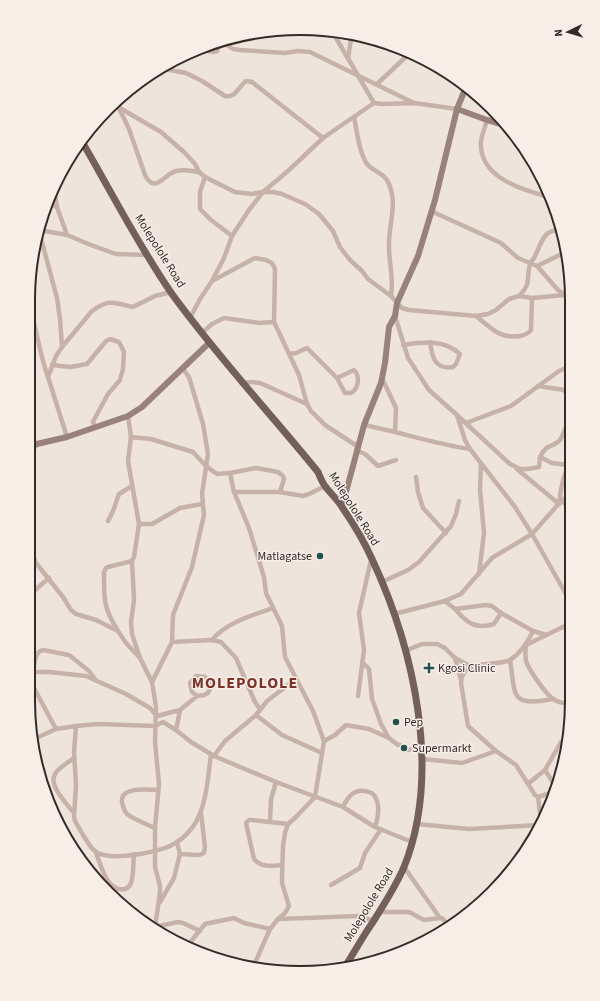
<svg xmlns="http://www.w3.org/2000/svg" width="600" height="1001" font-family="'Source Sans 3',sans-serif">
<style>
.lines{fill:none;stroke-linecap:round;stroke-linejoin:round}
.street{stroke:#c6b2a9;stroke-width:4.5}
.secondary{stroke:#99827b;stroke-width:6}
.primary{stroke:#74605b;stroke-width:7}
.poi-dot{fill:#22514e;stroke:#f7eee8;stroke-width:1.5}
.labels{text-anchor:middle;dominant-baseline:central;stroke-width:3;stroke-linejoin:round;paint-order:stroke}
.street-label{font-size:12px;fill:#342a28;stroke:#f7eee8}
.poi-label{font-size:12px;fill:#342a28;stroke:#f7eee8;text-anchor:start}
.district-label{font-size:16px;font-weight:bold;letter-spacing:1px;fill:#7b3229;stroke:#f7eee8}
.rim{fill:none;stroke:#342a28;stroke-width:2}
</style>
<rect width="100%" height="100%" fill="#efe4dc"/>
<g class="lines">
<g class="street">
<path d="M332 31 374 103 382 104 414 103 457 109"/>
<path d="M221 41 233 49 240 50 285 53 298 51 310 52 414 103"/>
<path d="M195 49 214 52 217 51 220 41"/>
<path d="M348 58 352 33"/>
<path d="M159 68 186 73 202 81 225 96C236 98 238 87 246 81L252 82 323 138"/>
<path d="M377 84 411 52"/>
<path d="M113 104 161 132 185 153 195 164 199 172 205 177 235 192 252 194 263 192H273L282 194 305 204 319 214 333 231 340 247 350 260 362 271 368 279 391 296 402 308 409 310 476 316 488 314 496 310 509 299 519 296 532 298 565 295"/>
<path d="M119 108 129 129 145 175C155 195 164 174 176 171 184 169 191 171 199 172"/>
<path d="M354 117C357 131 359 153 367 164 374 172 385 173 389 184 398 205 388 226 389 247 389 265 394 277 391 296"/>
<path d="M487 120C485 127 482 135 481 141 478 177 522 190 549 197"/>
<path d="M205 177 200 192V209L211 220 232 236"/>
<path d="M54 190 57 207 67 235"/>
<path d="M48 202 57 207"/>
<path d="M431 211 501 243 518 258 537 266 558 290 565 295 567 300 571 301"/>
<path d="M39 230 67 235 91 245 116 254 147 255"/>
<path d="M39 231 57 298 60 319 62 347"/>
<path d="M537 266 566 252"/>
<path d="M519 296C532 283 526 279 530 264 531 261 534 259 535 256 543 240 542 231 562 229"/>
<path d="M29 302C36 327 39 352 48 377"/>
<path d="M395 316 408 358 429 390 457 415 465 440 470 449 515 507 532 534 571 603"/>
<path d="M476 316C491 328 499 339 520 336 525 335 528 334 531 330L532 298"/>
<path d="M190 318 200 299 212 281 224 258 232 236 249 210 263 192 288 171 323 138 374 103"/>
<path d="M274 322 299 375 307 404 311 411 325 425 357 446"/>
<path d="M202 333 212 324 224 318 259 323 274 322 275 269 272 263 266 260 255 258 212 281"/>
<path d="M403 345C423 342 444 339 460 354L456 364 453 367C434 370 432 356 430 342"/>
<path d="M289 354 296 353 307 348 337 378 345 393H351C358 389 361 377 354 370L337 378"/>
<path d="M52 365 70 367 87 364 106 341 110 339 119 342 124 352 123 369 120 380 108 394 95 418 93 422 95 427"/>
<path d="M382 378 396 408 395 432"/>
<path d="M243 383 251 382 260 383 307 404"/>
<path d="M538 386 564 390C571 399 571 411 570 422 563 428 564 436 559 441 550 449 547 443 540 457"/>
<path d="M128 416 131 437 151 439 193 452 206 466 217 474 230 473 234 492 249 528 264 577 266 593 282 626 285 657 313 711 324 741 315 797 295 818 288 824 285 833 283 846 282 876V883L289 906 285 913 278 919"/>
<path d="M458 416 510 464 520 469H527L539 467 540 457 552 463 568 465"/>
<path d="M466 423 511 406 559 371 571 366"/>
<path d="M364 425C400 432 434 444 470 449"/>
<path d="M67 437 48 377 56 356 62 347 92 311C110 298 114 303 133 307L155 296 171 292"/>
<path d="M131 437 128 461 139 524 134 557 132 561 134 600 131 622 132 634 140 658 152 682 156 707 155 742 159 784 155 828V867L160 886V892L155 928"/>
<path d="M356 450 365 454 378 466 396 460"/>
<path d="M28 454 37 445"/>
<path d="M571 463C564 468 560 494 559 504L562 500 571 511"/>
<path d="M517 469 559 504"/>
<path d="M230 473 256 468 278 472 283 476 284 479 280 492"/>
<path d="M416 477 418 492 423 508 446 533"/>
<path d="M234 492H280L303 496 309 494 325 486"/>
<path d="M108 521 113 511 119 494 132 486"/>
<path d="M139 524H152L180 508 202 504"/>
<path d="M28 543 36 563 63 597 71 610 76 614 96 620 118 631 126 643 138 656"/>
<path d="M479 574 484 533 480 490 481 463"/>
<path d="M382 582 408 570 419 562 451 526 456 514 459 501"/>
<path d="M445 601 455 609 486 605 492 606 501 613 533 631 546 635"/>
<path d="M28 609 34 591 49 578"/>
<path d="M455 609C466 622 475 630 494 624L501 613"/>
<path d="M394 614 445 601 461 594 492 558 532 534 562 500 571 494"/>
<path d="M571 623 526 645C525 651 525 655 526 661 529 670 545 693 553 699 558 702 565 704 571 703"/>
<path d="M118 631C103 607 104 599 104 572L106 568 108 567 132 561"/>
<path d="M533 631C528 642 521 653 510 660 496 667 461 658 461 683L468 726 496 751 516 765 535 795 538 797 541 821"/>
<path d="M212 640C225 623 253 615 273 608"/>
<path d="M172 642 212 640 221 642 236 658 255 702 260 709"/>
<path d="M405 651 422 644H437L445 648 455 658 472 667"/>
<path d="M455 658 461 680"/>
<path d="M510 660C516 696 509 707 553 699"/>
<path d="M362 662 369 669 372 699 381 724 389 738 398 745H400L405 750 421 749"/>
<path d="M28 672H49L86 676 126 694 150 708 157 716 180 710 197 696 204 695 208 693 210 689V684L205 677 196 676 190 683 192 692 197 696"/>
<path d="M33 672C35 664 34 652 43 650L69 655 89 671 95 679"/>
<path d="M28 677 56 729"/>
<path d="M152 682 172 642 173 615 192 567 204 515 202 494 208 454 203 424 192 387 189 377 183 369"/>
<path d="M358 696 364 650 359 613 371 560"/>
<path d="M256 715 282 735 322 753"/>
<path d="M76 726 74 752 76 785 74 817 75 821C80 829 90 850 98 853 114 861 163 852 177 842 184 838 192 829 196 822 207 802 208 776 211 754"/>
<path d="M176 730 180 710"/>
<path d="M34 739 56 729 76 726 98 724 155 726 163 722 176 730 191 742 214 756 276 782 343 807 375 827 412 842"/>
<path d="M324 741 335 735 346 725 369 729 389 738"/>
<path d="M214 756 225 741 256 715 267 701 296 679"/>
<path d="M422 759 462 763 496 751"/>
<path d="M545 770 561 742 567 741"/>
<path d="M529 783 545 770 557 789"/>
<path d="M538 797 556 791"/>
<path d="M343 807C349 794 356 787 372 793 381 802 379 815 375 827"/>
<path d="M73 812C67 804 48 785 55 774 58 768 69 762 74 758"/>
<path d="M270 821 271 799 276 782"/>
<path d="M417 824 469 829 539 825"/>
<path d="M155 828C146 824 135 820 127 814 124 811 123 807 122 802 120 786 148 790 158 790"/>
<path d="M177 842 180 854 199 855 204 853 205 847 201 813"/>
<path d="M96 853C101 865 107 893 125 889 128 888 130 886 131 883 134 874 133 863 134 854"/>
<path d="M282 865C271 866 262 868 254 859L246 823 249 820H252L288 824"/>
<path d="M404 867 440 918H442L449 926"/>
<path d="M331 885 360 868 365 853 381 829"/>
<path d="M160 902 174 878 180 854"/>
<path d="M380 912H409L424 920 440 918"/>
<path d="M155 927 178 922 183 923 200 931"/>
<path d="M188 945 205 924 234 918 244 923 270 929"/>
<path d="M254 965 270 929 278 919 358 916 374 921"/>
</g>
<g class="secondary">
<path d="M457 109 487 120 508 126"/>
<path d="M28 446 67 437 128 416 142 407 209 343"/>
<path d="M342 507 364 425 381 383 385 363 389 327 395 316 397 303 418 256 435 200 457 109 466 87"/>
</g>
<path class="primary" d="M81 140C111 191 138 245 172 294 217 356 270 413 318 472 320 477 322 482 325 486 330 493 337 499 342 507 353 523 364 541 372 559 414 649 442 772 404 867 396 886 384 904 373 922 363 936 355 951 346 965"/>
</g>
<g class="poi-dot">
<circle cx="320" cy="556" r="4"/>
<path d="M427 662h4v4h4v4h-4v4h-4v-4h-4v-4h4z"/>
<circle cx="396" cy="722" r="4"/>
<circle cx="404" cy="748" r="4"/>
</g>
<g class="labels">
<g class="street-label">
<text transform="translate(160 251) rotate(58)">Molepolole Road</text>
<text transform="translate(354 509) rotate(58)">Molepolole Road</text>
<text transform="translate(369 905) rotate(-59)">Molepolole Road</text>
</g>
<g class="poi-label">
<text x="312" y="556" text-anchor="end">Matlagatse</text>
<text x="438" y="668">Kgosi Clinic</text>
<text x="404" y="722">Pep</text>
<text x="412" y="748">Supermarkt</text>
</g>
<g class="district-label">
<text x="245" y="683">MOLEPOLOLE</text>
</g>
</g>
<path d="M0 0H600V1001H0ZM300 35H300A265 265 0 0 1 565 300V701A265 265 0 0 1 300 966H300A265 265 0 0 1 35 701V300A265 265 0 0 1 300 35Z" fill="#f7eee8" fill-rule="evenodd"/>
<path class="rim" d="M300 35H300A265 265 0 0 1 565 300V701A265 265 0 0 1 300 966H300A265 265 0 0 1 35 701V300A265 265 0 0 1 300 35Z"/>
<g transform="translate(568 32) rotate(265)" stroke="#f7eee8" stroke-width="3" paint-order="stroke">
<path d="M0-3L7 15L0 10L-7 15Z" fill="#342a28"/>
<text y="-6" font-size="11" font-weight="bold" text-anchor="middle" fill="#342a28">N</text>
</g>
</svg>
